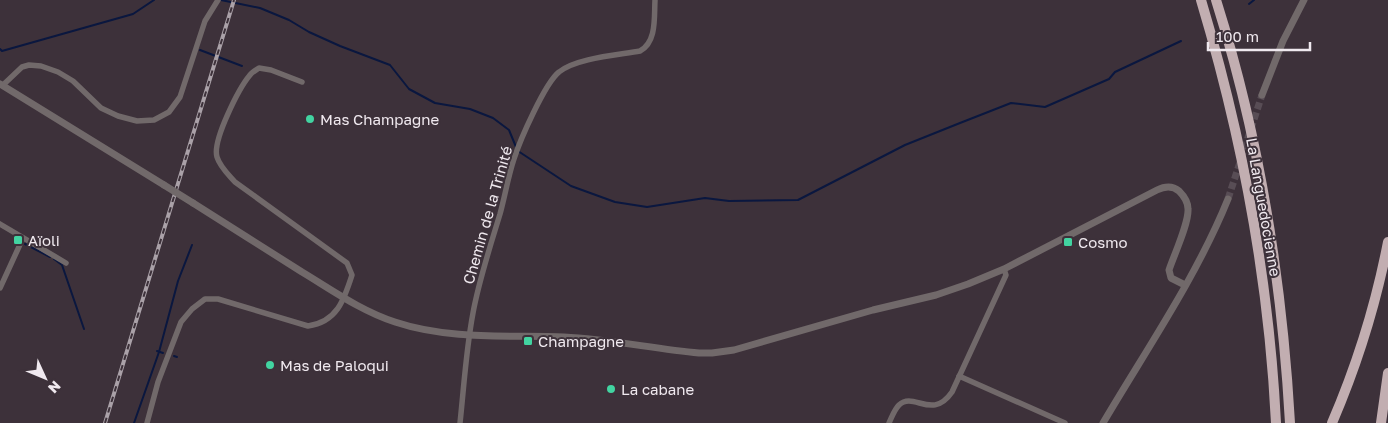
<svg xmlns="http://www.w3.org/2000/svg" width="1388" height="423" font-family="'Golos Text',sans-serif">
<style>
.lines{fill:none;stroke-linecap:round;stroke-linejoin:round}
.stream{stroke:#0a173f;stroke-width:2}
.tertiary-tunnel{stroke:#584d55;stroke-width:7;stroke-dasharray:7 3.5;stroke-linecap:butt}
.minor{stroke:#71696a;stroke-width:5.5}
.tertiary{stroke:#71696a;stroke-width:7}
.motorway{stroke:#c2aeb1;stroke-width:10}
.rail-casing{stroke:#aaa1a8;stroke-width:4}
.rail{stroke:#3d313a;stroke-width:2;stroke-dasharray:5.5;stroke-linecap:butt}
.tertiary-bridge{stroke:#71696a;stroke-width:7}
.poi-dot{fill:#42d4a1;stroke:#3d313a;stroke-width:2}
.labels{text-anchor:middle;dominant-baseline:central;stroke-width:4;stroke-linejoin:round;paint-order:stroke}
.poi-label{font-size:15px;fill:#f0e9ef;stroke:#3d313a;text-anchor:start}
.street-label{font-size:15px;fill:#f0e9ef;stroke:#3d313a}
</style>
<rect width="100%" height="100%" fill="#3d313a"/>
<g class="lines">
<g class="stream">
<path d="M221 0 260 8 289 20 309 32 340 46 390 65 409 89 435 103 470 109 493 118 509 130 516 147"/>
<path d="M1249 4 1254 0"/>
<path d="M0 49 2 51 133 14 154 0"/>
<path d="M200 50 242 66"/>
<path d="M518 151 571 186 615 202 647 207 705 198 729 201 798 200 905 145 960 123 1011 103 1045 107 1109 79 1115 72 1181 41"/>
<path d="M25 244 50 257"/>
<path d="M54 259 62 265 84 329"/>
<path d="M157 351 163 353"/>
<path d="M174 356 177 357"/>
<path d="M134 423 159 352 178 281 192 245"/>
</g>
<path class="tertiary-tunnel" d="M1228 199 1262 95"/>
<g class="minor">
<path d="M3 85 22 67 29 65 41 66 58 72 73 81 101 108 118 116 137 121 154 120 169 112 180 97 205 21 218 0"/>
<path d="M0 224 66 263"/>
<path d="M0 288 23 238"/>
<path d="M959 376 1065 423"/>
<path d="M147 423 158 382 181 322 192 309 205 299H218L308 326C337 322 344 300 352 275L347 263 235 182C228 174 220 167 217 157 212 141 239 88 250 75 252 72 256 70 259 68L271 70 302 82"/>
<path d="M460 423C464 386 466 350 473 313 479 280 490 247 500 214 505 196 508 177 514 159 520 140 545 83 559 72 576 58 618 55 640 51 657 42 654 17 655 0"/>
<path d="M889 423C892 417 894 410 899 405 914 391 932 421 952 392L1006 275 1004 269"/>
</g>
<g class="tertiary">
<path d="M0 84 164 185"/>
<path d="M1262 95 1283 41 1304 0"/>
<path d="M193 203C229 226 266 249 302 272 332 290 361 311 395 322 449 340 508 335 564 337 609 339 654 349 699 353H712L734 350 873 310 936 295 968 284 1004 269 1157 190C1165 186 1172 185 1179 191 1184 196 1188 202 1188 209 1189 223 1174 255 1169 270L1171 278 1185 285"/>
<path d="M1103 423C1146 350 1196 278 1228 199"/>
</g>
<g class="motorway">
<path d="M1201 0C1242 137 1269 280 1276 423"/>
<path d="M1216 0C1259 136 1282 281 1290 423"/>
<path d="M1332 423C1357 365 1376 304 1388 242"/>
<path d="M1381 423 1388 373"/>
</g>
<defs>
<path id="rail" d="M105 423 234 0"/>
</defs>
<use href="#rail" class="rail-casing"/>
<use href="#rail" class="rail"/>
<path class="tertiary-bridge" d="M164 185 193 203"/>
</g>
<g class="poi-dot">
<circle cx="310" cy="119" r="5"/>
<rect x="13" y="235" width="10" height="10" rx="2.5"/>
<rect x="1063" y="237" width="10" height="10" rx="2.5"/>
<rect x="523" y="336" width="10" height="10" rx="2.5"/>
<circle cx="270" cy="365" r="5"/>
<circle cx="611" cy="389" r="5"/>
</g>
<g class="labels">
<g class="poi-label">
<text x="320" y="119">Mas Champagne</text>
<text x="28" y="240">Aïoli</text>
<text x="1078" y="242">Cosmo</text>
<text x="538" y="341">Champagne</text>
<text x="280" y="365">Mas de Paloqui</text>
<text x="621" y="389">La cabane</text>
</g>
<g class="street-label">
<text transform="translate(1264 207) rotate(80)">La Languedocienne</text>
<text transform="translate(487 215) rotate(-74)">Chemin de la Trinité</text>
</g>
</g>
<g transform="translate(45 378) rotate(134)" stroke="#3d313a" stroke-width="4" paint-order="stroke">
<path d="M0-4L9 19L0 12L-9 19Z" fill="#f0e9ef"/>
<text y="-8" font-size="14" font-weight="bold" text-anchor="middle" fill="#f0e9ef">N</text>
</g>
<path d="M1208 42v8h102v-8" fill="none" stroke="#f0e9ef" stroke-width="2.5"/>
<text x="1216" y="42" font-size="15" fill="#f0e9ef" stroke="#3d313a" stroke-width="4" paint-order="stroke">100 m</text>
</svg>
